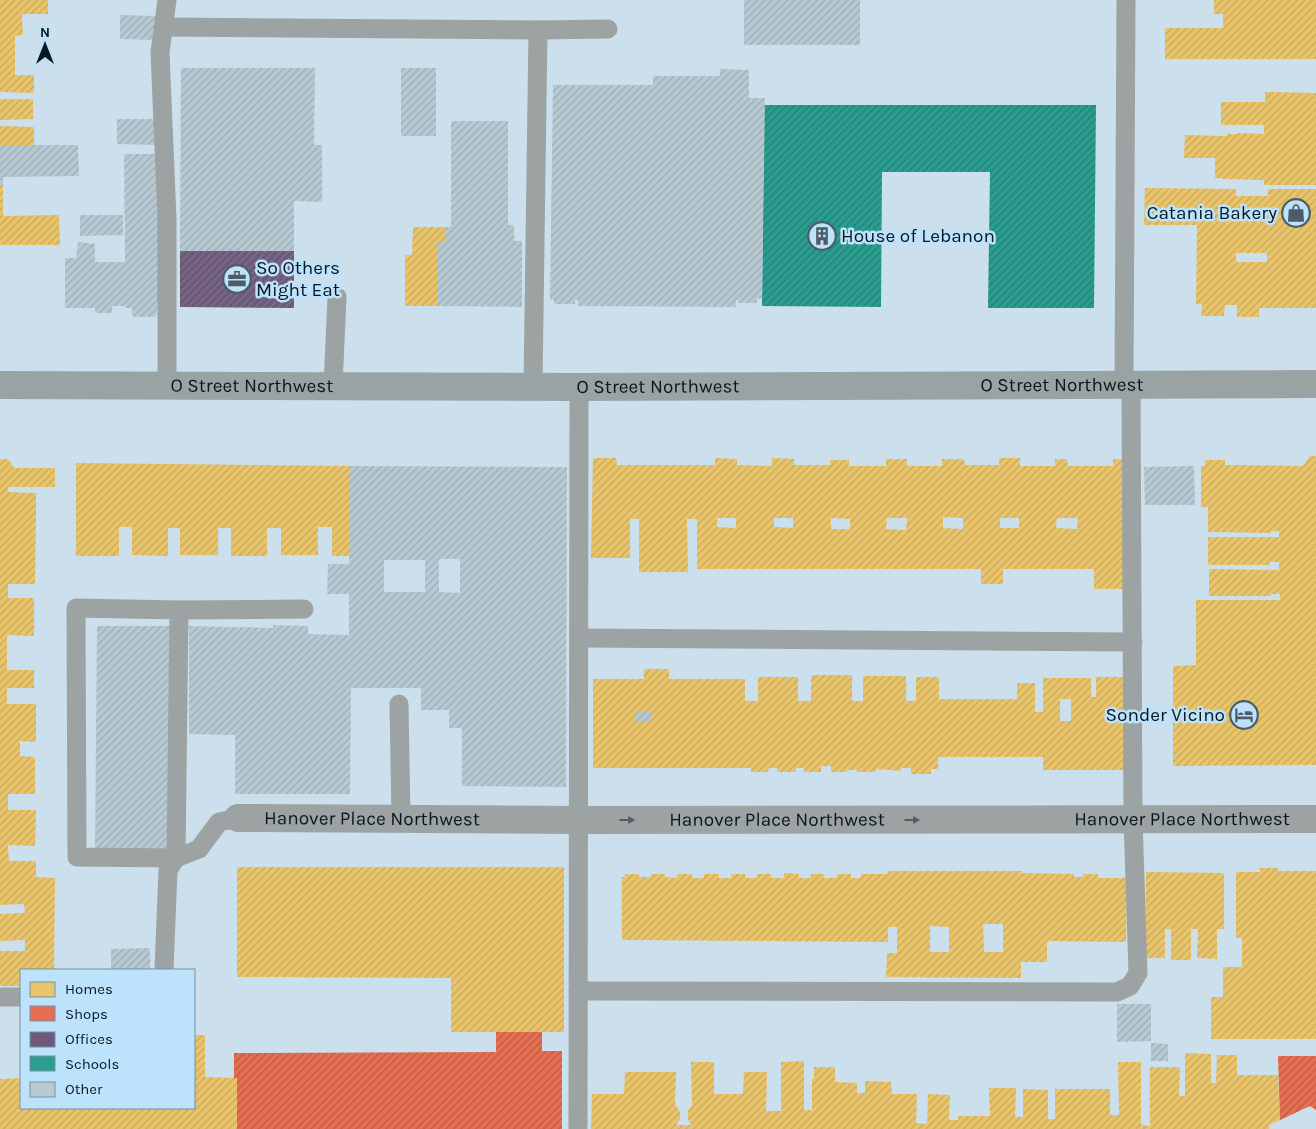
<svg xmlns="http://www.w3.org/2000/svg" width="1316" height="1129" font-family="Karla,sans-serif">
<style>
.homes{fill:url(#homes-hatch);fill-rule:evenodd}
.shops{fill:url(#shops-hatch)}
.offices{fill:url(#offices-hatch)}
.schools{fill:url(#schools-hatch)}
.building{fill:url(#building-hatch);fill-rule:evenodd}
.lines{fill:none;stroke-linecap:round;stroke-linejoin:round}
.lane{stroke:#9ca3a2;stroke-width:19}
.street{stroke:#9ca3a2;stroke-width:28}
.secondary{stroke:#9aa3a4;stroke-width:28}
.oneway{fill:#525d61}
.labels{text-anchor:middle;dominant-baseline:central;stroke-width:5;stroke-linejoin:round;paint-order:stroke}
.poi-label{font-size:19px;fill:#091720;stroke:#bde2fb;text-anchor:end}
.street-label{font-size:19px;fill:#091720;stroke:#bde2fb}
</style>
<defs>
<pattern id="homes-hatch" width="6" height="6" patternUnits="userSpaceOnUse" patternTransform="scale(1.25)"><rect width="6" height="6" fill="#e9c46a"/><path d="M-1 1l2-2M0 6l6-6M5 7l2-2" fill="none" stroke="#c6a85c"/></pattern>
<pattern id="shops-hatch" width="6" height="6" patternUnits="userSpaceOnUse" patternTransform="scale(1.25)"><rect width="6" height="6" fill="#e76f51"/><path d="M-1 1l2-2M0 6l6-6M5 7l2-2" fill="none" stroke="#b95a43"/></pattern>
<pattern id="offices-hatch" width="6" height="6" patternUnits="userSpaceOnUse" patternTransform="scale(1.25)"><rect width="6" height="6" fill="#6d597a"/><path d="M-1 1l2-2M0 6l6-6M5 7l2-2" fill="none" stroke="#7f718a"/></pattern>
<pattern id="schools-hatch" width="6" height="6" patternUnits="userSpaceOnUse" patternTransform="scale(1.25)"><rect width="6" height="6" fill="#2a9d8f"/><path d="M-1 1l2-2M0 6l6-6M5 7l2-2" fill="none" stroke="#227f74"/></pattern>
<pattern id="building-hatch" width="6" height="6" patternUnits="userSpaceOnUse" patternTransform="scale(1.25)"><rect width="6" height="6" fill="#b7c9d2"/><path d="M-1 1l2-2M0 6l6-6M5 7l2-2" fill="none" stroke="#9cacb4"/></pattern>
</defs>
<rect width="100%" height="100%" fill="#cbdfed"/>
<g class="homes">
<path d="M0 0H48V14H22L23 35 15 36V75H34V93L0 92Z"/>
<path d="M1214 0H1316V59H1165V28H1223V14H1214Z"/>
<path d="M1265 92 1316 93V185H1264V180L1221 179V178H1215V158H1184L1185 135 1227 136V134H1238V133L1264 134V125H1221V102H1265Z"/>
<path d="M0 99H33V119L0 120Z"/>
<path d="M0 126 34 127V145H0Z"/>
<path d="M0 186H3V216L59 215 60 245H0Z"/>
<path d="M1145 188 1236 189V196H1268V189H1316V308H1259V317H1237V305H1225L1224 316H1201L1202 304H1196L1197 225H1144ZM1236 253H1267V262H1236Z"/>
<path d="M413 227H446V242L437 241V306H405V255H412Z"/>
<path d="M1310 456H1316V765L1173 766V666L1196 665V600H1280V594H1271V596H1209V569L1279 570V562H1270V565H1208V537H1279V531H1271V533L1208 532V507H1201V466H1205V460H1225V465L1303 466Z"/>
<path d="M593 458H616L617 465H715V458L737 459V465L772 466V458L794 459V465H830V460H849V466H886V459H907V466H942V459H964L965 465H999V458H1020V466H1055V459H1067L1068 466H1113V459H1128L1125 589H1094V569H1003V584H981V569H697V519H687L688 572H639V519H630V558H591ZM943 517 963 518V529L943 528ZM717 518H736V528L717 527ZM774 518H793V528L774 527ZM831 518 850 519V529H831ZM887 518H907L906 530 886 529ZM1000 518H1019V528H1000ZM1057 518H1078L1077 529 1056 528Z"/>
<path d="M0 459H8L14 468H55V487H8V492L36 493V512L35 584H8V598H34V636L7 635V670H34V688H7V704H36V742L20 741V756L35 757V794H8V810H36L35 846 8 845 9 861H36V877L55 878 54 970H21V986H0V951H25V940L0 941V914L25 913 24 904 0 905Z"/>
<path d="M76 463 349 466V556H332V527H318V555H281V528H267V556H231V528H218V555H180V528H168V556L132 555V527H119V556H76Z"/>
<path d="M644 669H669V679H745V701H758V677H798V701H811V675H852V701H863V676H906V701H916V677H939V699H1017V683H1035V712H1043V678H1091V697H1096V677H1124V770H1043V757H938V769H931V774H911V768H901V771L876 769V772H857V770H847V772H831V766H821V772H804V768H796V772H777V768H769L767 772H751V768H593V679H644ZM1060 699H1071V721H1060ZM636 712H652V722H636Z"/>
<path d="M237 867H564V1032H451V978L237 977Z"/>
<path d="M1260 868H1278V871H1316V1039H1211V997H1223V967H1242V938H1236V872H1260Z"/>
<path d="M888 871H1022V873L1074 874V877H1083V874H1098V878H1127L1126 942 1047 941V962H1021V978L886 977 887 953H897V927H888V942L622 940V877H625V874H639V877H651V874H665V877L677 878 678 874H692V878H704V874H719V878H731V874H745V878H757V874H771V878H784V873L799 874V878H811V874H824V878H837V874H851V878H861V874H888ZM983 924H1003V952H984ZM930 926 949 927V952H930Z"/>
<path d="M1146 872 1224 873V929H1217V959L1197 958 1198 929H1191V960H1171V929H1165V958H1145Z"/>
<path d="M194 1035H205V1077L237 1078V1129H0V1079L21 1078V1108H194Z"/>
<path d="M1185 1053 1211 1054V1083H1216L1217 1055H1237V1075H1278L1280 1120 1269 1125V1129H591L592 1094H624L625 1072H676L675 1104 680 1112V1119L676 1125H691L688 1119V1111L692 1105 691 1062H714V1094H743L744 1072H767L766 1111H781V1062L804 1061V1110H812V1078L814 1079V1067H835V1082L857 1083V1093H865V1081L891 1082 892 1094H917L916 1123 927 1124 928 1094 950 1095 949 1120H958V1116H990L989 1088H1016L1015 1117H1023V1089L1048 1090V1119H1055V1089H1110V1115H1119L1118 1062H1141V1125L1150 1126V1067H1180L1179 1096H1185Z"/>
</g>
<g class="shops">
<path d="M496 1032H542V1051H562V1129H237V1078H234V1053L496 1052Z"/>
<path d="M1278 1056H1316V1110L1310 1106 1280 1120Z"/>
</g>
<path class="offices" d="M180 251H294V308L180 307Z"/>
<path class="schools" d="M764 105H1096L1094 308H988L990 172H882L881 307 762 306Z"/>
<g class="building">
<rect x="744" y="0" width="116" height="45"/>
<path d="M120 15 155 16V40L120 39Z"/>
<path d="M181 68H315L314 145H322V202L294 201V251H180Z"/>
<rect x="401" y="68" width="35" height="68"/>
<path d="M720 69 749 70V98H765L762 299 757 298V303H738V300H736V307L578 306V300H575V304H554V300H550L553 85H653V76H720Z"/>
<path d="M117 119H156L155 145 117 144Z"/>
<path d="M451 121H508V225H514V241H522V307L437 306V241L446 242V227H451Z"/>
<path d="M0 145H78L79 176 3 177V186H0Z"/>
<path d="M124 154H162V308H157V314L154 317H134L132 315V308H125V306H112V313H95V308H65V258H76L78 242 95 244V262H125Z"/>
<path d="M80 215H123V235L80 236Z"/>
<path d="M349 466 567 467 566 787 462 786V728H449V710H421V688H351L350 794H235V735L189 734V626L273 628V625L308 626V634L349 635V594H327L328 564H349ZM439 559H460V593L439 592ZM384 560H425V592H384Z"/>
<path d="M1194 466 1195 505H1145L1144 467Z"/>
<path d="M97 626H171L169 852 95 851Z"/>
<rect x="636" y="712" width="16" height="10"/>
<path d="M150 948V970H111V949Z"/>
<path d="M1117 1004H1151V1041L1117 1042Z"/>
<path d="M1151 1043 1168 1044V1061H1151Z"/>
</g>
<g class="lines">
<g class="lane">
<path d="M167 0 160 52 167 219V386"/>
<path d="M164 27 538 30"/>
<path d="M1124 385 1126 0"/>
<path d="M333 386 337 297"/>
<path d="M533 386 538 30 608 29"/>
<path d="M76 608 179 610 176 858 77 857Z"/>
<path d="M179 610 304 609"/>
<path d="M579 638 1133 642"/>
<path d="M399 704 401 818"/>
<path d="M164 970 168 870 176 858 199 849 219 822 238 818"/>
<path d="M578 991 1117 992 1130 986 1138 973 1133 819 1131 385"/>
<path d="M0 997H21"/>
<path d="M578 1129 579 387"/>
</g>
<path class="street" id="s1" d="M238 818 578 820 1316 819"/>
<path class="secondary" id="s2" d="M0 385 579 387 1316 384"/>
</g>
<defs><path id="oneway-solid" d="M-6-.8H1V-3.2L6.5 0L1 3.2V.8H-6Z" transform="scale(1.25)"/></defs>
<g class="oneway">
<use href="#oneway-solid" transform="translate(627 820)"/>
<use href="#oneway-solid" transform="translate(912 820)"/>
</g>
<defs>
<symbol id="shop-ring" viewBox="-11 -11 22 22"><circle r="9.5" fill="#bde2fb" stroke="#4d5d68" stroke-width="1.5"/><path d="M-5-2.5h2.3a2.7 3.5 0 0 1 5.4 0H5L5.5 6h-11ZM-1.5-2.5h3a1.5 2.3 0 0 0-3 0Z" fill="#4d5d68"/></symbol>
<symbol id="building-ring" viewBox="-11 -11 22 22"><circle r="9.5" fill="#bde2fb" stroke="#4d5d68" stroke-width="1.5"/><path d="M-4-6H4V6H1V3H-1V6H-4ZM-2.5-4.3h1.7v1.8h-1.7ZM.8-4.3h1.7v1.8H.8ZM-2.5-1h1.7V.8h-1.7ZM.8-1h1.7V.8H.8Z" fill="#4d5d68"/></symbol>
<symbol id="office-ring" viewBox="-11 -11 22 22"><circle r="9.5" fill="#bde2fb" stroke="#4d5d68" stroke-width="1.5"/><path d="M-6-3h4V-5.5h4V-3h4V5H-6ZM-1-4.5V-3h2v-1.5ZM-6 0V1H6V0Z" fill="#4d5d68"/></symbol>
<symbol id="hotel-ring" viewBox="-11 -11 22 22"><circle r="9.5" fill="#bde2fb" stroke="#4d5d68" stroke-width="1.5"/><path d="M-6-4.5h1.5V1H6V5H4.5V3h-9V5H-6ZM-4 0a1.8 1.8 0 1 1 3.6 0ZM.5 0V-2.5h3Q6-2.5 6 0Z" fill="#4d5d68"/></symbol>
</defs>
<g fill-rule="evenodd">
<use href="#shop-ring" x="1280" y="197" width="32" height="32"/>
<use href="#building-ring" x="806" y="220" width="32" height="32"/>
<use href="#office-ring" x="221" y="263" width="32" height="32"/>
<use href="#hotel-ring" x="1228" y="699" width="32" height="32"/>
</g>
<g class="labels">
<g class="poi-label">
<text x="1277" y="213">Catania Bakery</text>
<text x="841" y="236" text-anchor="start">House of Lebanon</text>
<text x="256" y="268" text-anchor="start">So Others<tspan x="256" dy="22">Might Eat</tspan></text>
<text x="1225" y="715">Sonder Vicino</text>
</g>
<g class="street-label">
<text stroke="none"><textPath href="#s2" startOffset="1062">O Street Northwest</textPath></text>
<text stroke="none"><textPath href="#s2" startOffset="252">O Street Northwest</textPath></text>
<text stroke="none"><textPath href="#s2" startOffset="658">O Street Northwest</textPath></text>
<text stroke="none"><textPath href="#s1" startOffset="134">Hanover Place Northwest</textPath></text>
<text stroke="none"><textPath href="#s1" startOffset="539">Hanover Place Northwest</textPath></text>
<text stroke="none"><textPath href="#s1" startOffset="944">Hanover Place Northwest</textPath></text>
</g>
</g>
<rect x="20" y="969" width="175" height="140" fill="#bde2fb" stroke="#7591a3"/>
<rect x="30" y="982" width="25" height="15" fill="#e9c46a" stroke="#7591a3"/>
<text x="65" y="994" font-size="15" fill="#091720">Homes</text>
<rect x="30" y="1006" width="25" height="15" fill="#e76f51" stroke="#7591a3"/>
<text x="65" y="1019" font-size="15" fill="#091720">Shops</text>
<rect x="30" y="1032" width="25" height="15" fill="#6d597a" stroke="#7591a3"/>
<text x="65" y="1044" font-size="15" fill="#091720">Offices</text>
<rect x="30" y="1056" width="25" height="15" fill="#2a9d8f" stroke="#7591a3"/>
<text x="65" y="1069" font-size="15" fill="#091720">Schools</text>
<rect x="30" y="1082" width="25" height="15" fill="#b7c9d2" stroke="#7591a3"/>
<text x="65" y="1094" font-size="15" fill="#091720">Other</text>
<g transform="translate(45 45)" stroke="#bde2fb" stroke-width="4" paint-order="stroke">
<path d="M0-4L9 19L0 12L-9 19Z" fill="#091720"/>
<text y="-8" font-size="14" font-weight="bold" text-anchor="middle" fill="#091720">N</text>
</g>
</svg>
